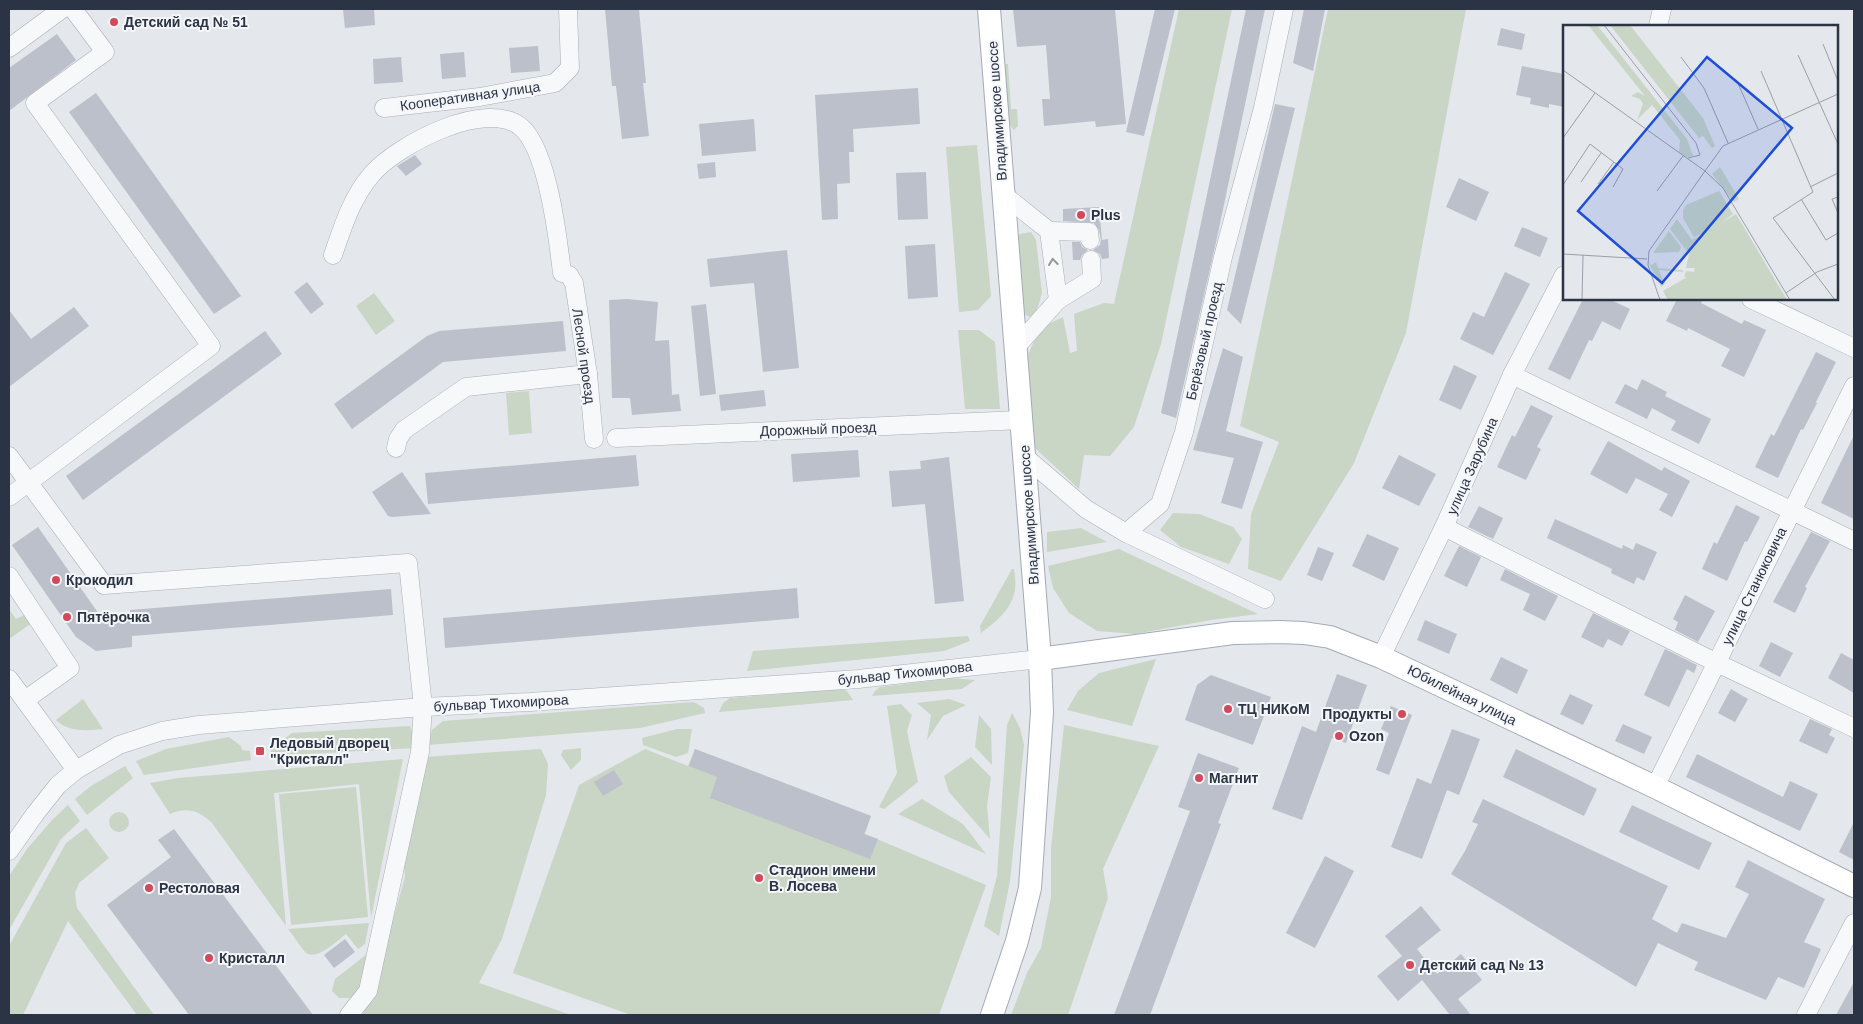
<svg xmlns="http://www.w3.org/2000/svg" width="1863" height="1024" font-family="Arial,sans-serif">
<style>
.green{fill:#c9d6c5}
.building{fill:#bbc0ca}
.lines{fill:none;stroke-linecap:round;stroke-linejoin:round}
.minor-casing{stroke:#a9aeb7;stroke-width:19}
.major-casing{stroke:#a3abb8;stroke-width:24}
.minor{stroke:#f7f8fa;stroke-width:18}
.major{stroke:#fff;stroke-width:22}
.oneway{stroke:#9196a0}
.poi-dot{fill:#d1495b;stroke:#f4f6f9;stroke-width:2}
.labels{text-anchor:middle;dominant-baseline:central;stroke-width:4;stroke-linejoin:round;paint-order:stroke}
.poi-label{font-size:14px;font-weight:bold;fill:#2b3445;stroke:#f4f6f9;text-anchor:start}
.street-label{font-size:14px;fill:#2b3445;stroke:#f4f6f9}
.inset-road{fill:none;stroke:#9a9fa9;stroke-width:1}
.view{fill:#1d4ed8;fill-opacity:0.15;stroke:#1d4ed8;stroke-width:2.5}
.inset-edge{fill:none;stroke:#2b3445;stroke-width:2.5}
</style>
<rect width="100%" height="100%" fill="#e4e7ec"/>
<g class="green">
<path d="M1179 9H1232L1161 344 1134 427 1110 456 1084 455 1079 489 1033 446 1025 361 1040 328 1063 317 1070 353 1077 351 1074 314 1104 303 1114 304Z"/>
<path d="M1328 9H1466L1406 333 1354 463 1281 581 1248 569 1251 514 1279 442 1240 426Z"/>
<path d="M1005 64H1008L1011 109H1017L1018 126 1014 130 1009 124Z"/>
<path d="M977 145 991 296 978 310 959 312 946 147Z"/>
<path d="M1031 232 1036 240 1042 293 1037 310 1030 317 1024 314 1016 240 1020 234Z"/>
<path d="M374 293 395 321 376 335 356 306Z"/>
<path d="M958 330H979L995 342 1000 409H965Z"/>
<path d="M529 391 532 433 509 435 506 393Z"/>
<path d="M1173 513 1199 514 1233 527 1242 539 1229 564 1181 547 1160 530Z"/>
<path d="M1081 528 1107 542 1047 552V532Z"/>
<path d="M1119 549 1258 614 1211 620 1135 634 1097 631 1069 613 1053 588 1048 566Z"/>
<path d="M1012 569H1014C1015 575 1016 583 1015 589 1013 608 995 623 981 633L980 626Z"/>
<path d="M9 609 16 619 26 614 32 623 9 639Z"/>
<path d="M968 636 970 641 944 651 747 671 753 651Z"/>
<path d="M1156 659 1132 726 1067 710 1078 691 1099 673Z"/>
<path d="M953 678 975 680 962 689 872 696 875 691 880 687Z"/>
<path d="M841 689 847 691 853 700 719 712 723 703 730 698Z"/>
<path d="M83 699 103 729C86 731 68 732 56 720Z"/>
<path d="M949 699 966 705 943 716 927 740 931 715 917 703Z"/>
<path d="M694 702 704 708 705 713 640 728 428 745 432 730 443 721Z"/>
<path d="M901 704 912 715 907 731 918 782 884 809 879 807 897 773 887 706Z"/>
<path d="M1012 713 1020 728 1024 745 1010 881 999 936 984 926 997 876 1007 725Z"/>
<path d="M979 715 991 729 992 765 975 747Z"/>
<path d="M1064 725 1159 746 1103 869 1108 898 1068 1015H1011L1027 973 1041 948 1051 897V848Z"/>
<path d="M410 726 417 743 415 748 271 756V749L280 748 281 741 292 733Z"/>
<path d="M677 729H692L688 753 676 757 643 745 642 738Z"/>
<path d="M229 737 241 746 242 750 250 751 251 760 144 775 136 761 166 749Z"/>
<path d="M581 748V760L571 770 561 755 563 750Z"/>
<path d="M541 749 548 764 546 795 502 939 479 983 571 1015H357L385 937 395 913 405 877 403 853 424 757Z"/>
<path d="M645 749 688 766 695 749 871 816 865 834 986 885 939 1015H631L513 973 579 785Z"/>
<path d="M971 757 991 777 987 806 990 839 949 792 944 776Z"/>
<path d="M403 759 371 918 359 784 274 793 286 926 212 823C199 810 186 807 170 814L150 783 178 778Z"/>
<path d="M125 766 133 778 87 815 75 799 91 786Z"/>
<path d="M356 787 368 917 291 925 279 794Z"/>
<path d="M922 799 963 824 986 854 898 814Z"/>
<path d="M68 805 80 821 61 839 9 930V876L27 849 53 819Z"/>
<circle cx="119" cy="822" r="10"/>
<path d="M86 828 109 858 79 883 75 893 77 908 154 1015H137L68 921 23 1015H9V946L66 843Z"/>
<path d="M369 923 365 944 358 949 346 934C337 941 316 962 305 952 299 945 294 936 288 929Z"/>
<path d="M371 951 358 993 350 998H339L332 991 335 979Z"/>
</g>
<g class="building">
<path d="M343 9H374L375 25 345 28Z"/>
<path d="M605 9H639L646 83H643L649 136 622 139 616 86H612Z"/>
<path d="M1013 9H1115L1126 124 1096 127 1095 121 1044 126 1042 99H1050L1046 45 1017 47Z"/>
<path d="M1155 9H1175L1144 136 1126 132Z"/>
<path d="M1246 9H1265L1217 238 1176 418 1161 413Z"/>
<path d="M1304 9H1325L1313 71 1293 63Z"/>
<path d="M1501 28 1525 34 1522 50 1497 45Z"/>
<path d="M57 34 76 60 9 111V68Z"/>
<path d="M538 46 540 71 511 73 509 48Z"/>
<path d="M464 52 466 77 442 79 440 54Z"/>
<path d="M401 57 403 82 374 84 373 59Z"/>
<path d="M1522 66 1564 74V107L1549 104V108L1530 104 1531 98 1516 95Z"/>
<path d="M918 88 920 124 853 129 854 152H849L850 183 837 184 838 219 822 220 815 95Z"/>
<path d="M96 93 241 296 214 314 69 112Z"/>
<path d="M1275 104 1295 108 1241 324 1227 310Z"/>
<path d="M754 119 756 151 702 156 699 124Z"/>
<path d="M415 155 422 164 406 176 397 166Z"/>
<path d="M715 162 716 177 699 179 697 164Z"/>
<path d="M926 172 928 219 898 220 896 173Z"/>
<path d="M1459 178 1489 192 1476 221 1446 207Z"/>
<path d="M1099 207 1102 240 1108 239 1109 258 1102 259 1100 254 1093 250 1100 245 1101 239 1099 230 1094 223 1063 221V209Z"/>
<path d="M1522 227 1548 238 1540 257 1514 246Z"/>
<path d="M1072 242H1080L1082 247 1088 250 1082 255 1080 260H1073Z"/>
<path d="M935 244 938 297 908 299 905 246Z"/>
<path d="M787 250 799 368 763 372 754 283 710 287 707 259Z"/>
<path d="M1505 272 1530 284 1493 355 1460 339 1473 312 1484 317Z"/>
<path d="M307 282 324 304 311 314 294 292Z"/>
<path d="M627 299 658 302 655 341 669 340 672 395 679 394 681 411 632 415 630 398H612L609 300Z"/>
<path d="M1583 299H1609L1630 309 1620 330 1602 321 1592 341 1589 340 1570 380 1548 369Z"/>
<path d="M1677 299H1703L1701 303 1742 324 1744 320 1766 330 1744 377 1721 366 1730 349 1688 328 1687 331 1666 321Z"/>
<path d="M706 304 716 394 700 396 691 306Z"/>
<path d="M74 307 89 326 9 387V310L31 339Z"/>
<path d="M563 321 566 351 443 362 352 429 334 404 427 336 439 331Z"/>
<path d="M265 331 282 354 83 500 66 476Z"/>
<path d="M1223 348 1243 357 1226 431 1263 442 1242 509 1221 503 1234 458 1193 450Z"/>
<path d="M1816 352 1836 362 1816 402 1817 403 1803 430 1801 429 1778 478 1755 467 1771 434 1774 436Z"/>
<path d="M1454 365 1477 376 1461 410 1439 400Z"/>
<path d="M1642 379 1667 392 1665 396 1711 419 1699 444 1671 430 1676 421 1652 408 1647 419 1615 403 1625 384 1637 390Z"/>
<path d="M764 390 766 406 721 411 719 395Z"/>
<path d="M1531 405 1553 416 1537 447 1541 449 1526 480 1497 467 1512 435 1515 437Z"/>
<path d="M1854 435V519L1821 503Z"/>
<path d="M1608 441 1662 471 1664 467 1690 481 1672 517 1659 510 1668 494 1636 478 1627 494 1590 474Z"/>
<path d="M858 450 860 477 793 482 791 454Z"/>
<path d="M636 455 639 486 428 504 425 473Z"/>
<path d="M1399 455 1436 474 1419 506 1382 488Z"/>
<path d="M949 457 964 601 935 604 925 504 892 507 889 471 921 469 920 461Z"/>
<path d="M402 472 431 514 392 517 388 516 372 492Z"/>
<path d="M1736 505 1760 517 1747 542 1745 541 1727 581 1702 569 1714 542 1717 544Z"/>
<path d="M1479 506 1503 518 1493 539 1468 527Z"/>
<path d="M1555 519 1622 549 1623 545 1633 550 1636 543 1657 552 1644 581 1637 577 1634 584 1611 573 1612 569 1547 538Z"/>
<path d="M38 527 101 617 130 615V610L391 589 393 615 132 636V647L96 651 76 637 12 545Z"/>
<path d="M1811 532 1830 541 1805 587 1807 588 1795 613 1773 602Z"/>
<path d="M1367 534 1399 548 1384 581 1352 566Z"/>
<path d="M1459 546 1481 557 1467 587 1444 576Z"/>
<path d="M1318 547 1334 553 1322 581 1307 575Z"/>
<path d="M1505 569 1558 596 1545 621 1523 610 1530 594 1500 580Z"/>
<path d="M797 588 799 618 445 648 443 618Z"/>
<path d="M1685 595 1715 611 1698 642 1675 630 1678 622 1673 619Z"/>
<path d="M1593 613 1630 631 1622 646 1608 639 1603 648 1581 637Z"/>
<path d="M1425 620 1457 634 1449 654 1417 640Z"/>
<path d="M1771 642 1793 653 1780 677 1759 666Z"/>
<path d="M1665 649 1697 665 1694 673 1687 669 1669 707 1644 695Z"/>
<path d="M1841 653 1854 660V693L1828 678Z"/>
<path d="M1501 657 1528 670 1517 694 1490 680Z"/>
<path d="M1337 674 1367 685 1346 743 1332 738 1302 820 1272 809 1302 726 1316 732Z"/>
<path d="M1211 675 1271 697 1253 745 1185 720 1197 685Z"/>
<path d="M1731 689 1748 699 1735 722 1718 713Z"/>
<path d="M1570 694 1593 705 1583 725 1560 714Z"/>
<path d="M1391 706 1412 715 1389 775 1376 770 1389 733 1381 729Z"/>
<path d="M1810 719 1832 729 1829 735 1835 738 1827 754 1799 741Z"/>
<path d="M1623 724 1652 737 1644 754 1615 741Z"/>
<path d="M1452 729 1480 739 1459 795 1447 790 1422 859 1391 847 1417 778 1431 784Z"/>
<path d="M695 749 871 816 864 834 878 839 870 859 710 798 717 777 689 766Z"/>
<path d="M1516 749 1597 789 1584 816 1503 777Z"/>
<path d="M1198 753 1239 768 1218 823 1221 824 1150 1015H1114L1190 811 1178 807Z"/>
<path d="M1697 754 1783 797 1790 781 1818 794 1800 831 1686 777Z"/>
<path d="M614 770 623 784 603 796 594 782Z"/>
<path d="M1483 799 1668 886 1652 919 1677 933 1682 923 1726 938 1749 894 1735 887 1748 860 1825 899 1804 942 1821 949 1804 988 1778 977 1766 1000 1694 970 1698 962 1658 943 1636 987 1451 874 1465 851 1478 824 1472 822Z"/>
<path d="M1632 805 1712 843 1699 870 1619 832Z"/>
<path d="M1854 822V860L1839 852Z"/>
<path d="M174 829 313 1015H189L107 905 171 857 158 840Z"/>
<path d="M1325 856 1354 871 1315 948 1286 933Z"/>
<path d="M1421 906 1441 930 1417 949 1437 974 1461 954 1482 980 1458 999 1471 1015H1450L1422 980 1398 1001 1377 976 1402 956 1385 936Z"/>
<path d="M345 939 355 952 334 968 324 955Z"/>
<path d="M1854 982V1015H1836Z"/>
</g>
<g class="lines">
<defs>
<g id="minor">
<path d="M1658 26 1662 9"/>
<path d="M9 48 62 9"/>
<path d="M384 108 480 97 555 83 570 68 568 9"/>
<path d="M1004 195 1049 231 1058 300 1016 347"/>
<path d="M1049 231 1089 232 1090 240"/>
<path d="M333 255C343 226 352 197 372 174 397 145 488 97 522 128 548 152 558 238 562 273"/>
<path d="M569 275 574 283 588 374 594 439"/>
<path d="M1751 299 1854 348"/>
<path d="M1058 300 1092 279 1091 260"/>
<path d="M1512 375 1854 541"/>
<path d="M616 438 1021 420"/>
<path d="M396 448 398 439 404 430 466 387 588 374"/>
<path d="M9 456 104 585 408 563 423 707 420 752 368 991 349 1015"/>
<path d="M1024 456 1086 509 1126 533 1160 504 1184 432 1223 257 1263 108 1284 9"/>
<path d="M9 497 211 346 35 103 105 52 73 9"/>
<path d="M1444 527 1717 663 1854 728"/>
<path d="M1126 533 1265 599"/>
<path d="M9 576 70 668 25 700"/>
<path d="M1381 657 1444 527 1512 375 1564 275"/>
<path d="M9 679 76 770"/>
<path d="M1655 787 1854 386"/>
<path d="M9 851 35 814 58 785 76 770 119 745 162 731 199 725 423 707 530 702 858 679 1040 659"/>
<path d="M1806 1015 1854 923"/>
</g>
<g id="major">
<path d="M989 9 1040 659 1042 712 1030 888 1017 941 992 1015"/>
<path d="M1040 659 1233 633 1279 632 1304 633 1330 637 1381 657 1655 787 1854 886"/>
</g>
</defs>
<use href="#minor" class="minor-casing"/>
<use href="#major" class="major-casing"/>
<use href="#minor" class="minor"/>
<use href="#major" class="major"/>
</g>
<defs><path id="oneway-chevron" d="M-2-3.5L2.5 0L-2 3.5" fill="none" stroke-width="1.6" stroke-linecap="round" stroke-linejoin="round" transform="scale(1.25)"/></defs>
<use class="oneway" href="#oneway-chevron" transform="translate(1053 262) rotate(-97)"/>
<g class="poi-dot">
<circle cx="114" cy="22" r="5"/>
<circle cx="1081" cy="215" r="5"/>
<circle cx="56" cy="580" r="5"/>
<circle cx="67" cy="617" r="5"/>
<circle cx="1228" cy="709" r="5"/>
<circle cx="1402" cy="714" r="5"/>
<circle cx="1339" cy="736" r="5"/>
<rect x="255" y="746" width="10" height="10" rx="2.5"/>
<circle cx="1199" cy="778" r="5"/>
<circle cx="759" cy="878" r="5"/>
<circle cx="149" cy="888" r="5"/>
<circle cx="209" cy="958" r="5"/>
<circle cx="1410" cy="965" r="5"/>
</g>
<g class="labels">
<g class="poi-label">
<text x="124" y="22">Детский сад № 51</text>
<text x="1091" y="215">Plus</text>
<text x="66" y="580">Крокодил</text>
<text x="77" y="617">Пятёрочка</text>
<text x="1238" y="709">ТЦ НИКоМ</text>
<text x="1392" y="714" text-anchor="end">Продукты</text>
<text x="1349" y="736">Ozon</text>
<text x="270" y="743">Ледовый дворец<tspan x="270" dy="16">"Кристалл"</tspan></text>
<text x="1209" y="778">Магнит</text>
<text x="769" y="870">Стадион имени<tspan x="769" dy="16">В. Лосева</tspan></text>
<text x="159" y="888">Рестоловая</text>
<text x="219" y="958">Кристалл</text>
<text x="1420" y="965">Детский сад № 13</text>
</g>
<g class="street-label">
<text transform="translate(470 96) rotate(-8)">Кооперативная улица</text>
<text transform="translate(997 111) rotate(-94)">Владимирское шоссе</text>
<text transform="translate(1204 341) rotate(-77)">Берёзовый проезд</text>
<text transform="translate(584 356) rotate(82)">Лесной проезд</text>
<text transform="translate(818 429) rotate(-2)">Дорожный проезд</text>
<text transform="translate(1472 466) rotate(-66)">улица Зарубина</text>
<text transform="translate(1029 515) rotate(-94)">Владимирское шоссе</text>
<text transform="translate(1754 586) rotate(-64)">улица Станюковича</text>
<text transform="translate(905 673) rotate(-6)">бульвар Тихомирова</text>
<text transform="translate(1462 695) rotate(26)">Юбилейная улица</text>
<text transform="translate(501 703) rotate(-3)">бульвар Тихомирова</text>
</g>
</g>
<g transform="translate(1563 25)">
<rect width="275" height="275" fill="#e4e7ec"/>
<path d="M25 0H34L124 114 130 131 123 132 116 127 117 115 89 80 74 95 80 79 77 74 68 71 75 67 82 71ZM47 0H67L140 93 152 121 149 123 140 111 136 113ZM157 142 176 174 171 177 149 149ZM156 166 170 189 158 198 173 189 224 275H105L100 266 124 252H121L123 246 131 247 132 243H123L126 229 107 204 114 194 129 215 145 206 131 212 120 193V185L123 180ZM106 206 118 222 116 227 90 228ZM86 237 89 240 93 237 95 243 119 245 121 247 96 245 102 259 98 262 89 242 96 263Z" fill="#c9d6c5"/>
<path class="inset-road" d="M41 0 133 118 137 130 125 133M260 19 275 56M235 30 275 119M118 32 141 63 165 118M0 45 142 146 160 163 227 275M198 46 250 167 210 193 272 275M174 56 195 104M0 113 32 68M142 146 160 121 275 69M18 157 38 128M35 159 51 137M0 160 27 119 60 144 50 162M247 162 275 148M94 166 120 131M275 172 269 174 275 188M238 174 263 215 275 208M0 229 84 234M223 268 254 247 275 239M19 275 20 230M97 275 85 240 86 226 142 146"/>
<path class="view" d="M144 32 229 103 99 258 15 186Z"/>
<rect width="275" height="275" class="inset-edge"/>
</g>
<rect width="1863" height="1024" fill="none" stroke="#2b3445" stroke-width="20"/>
</svg>
